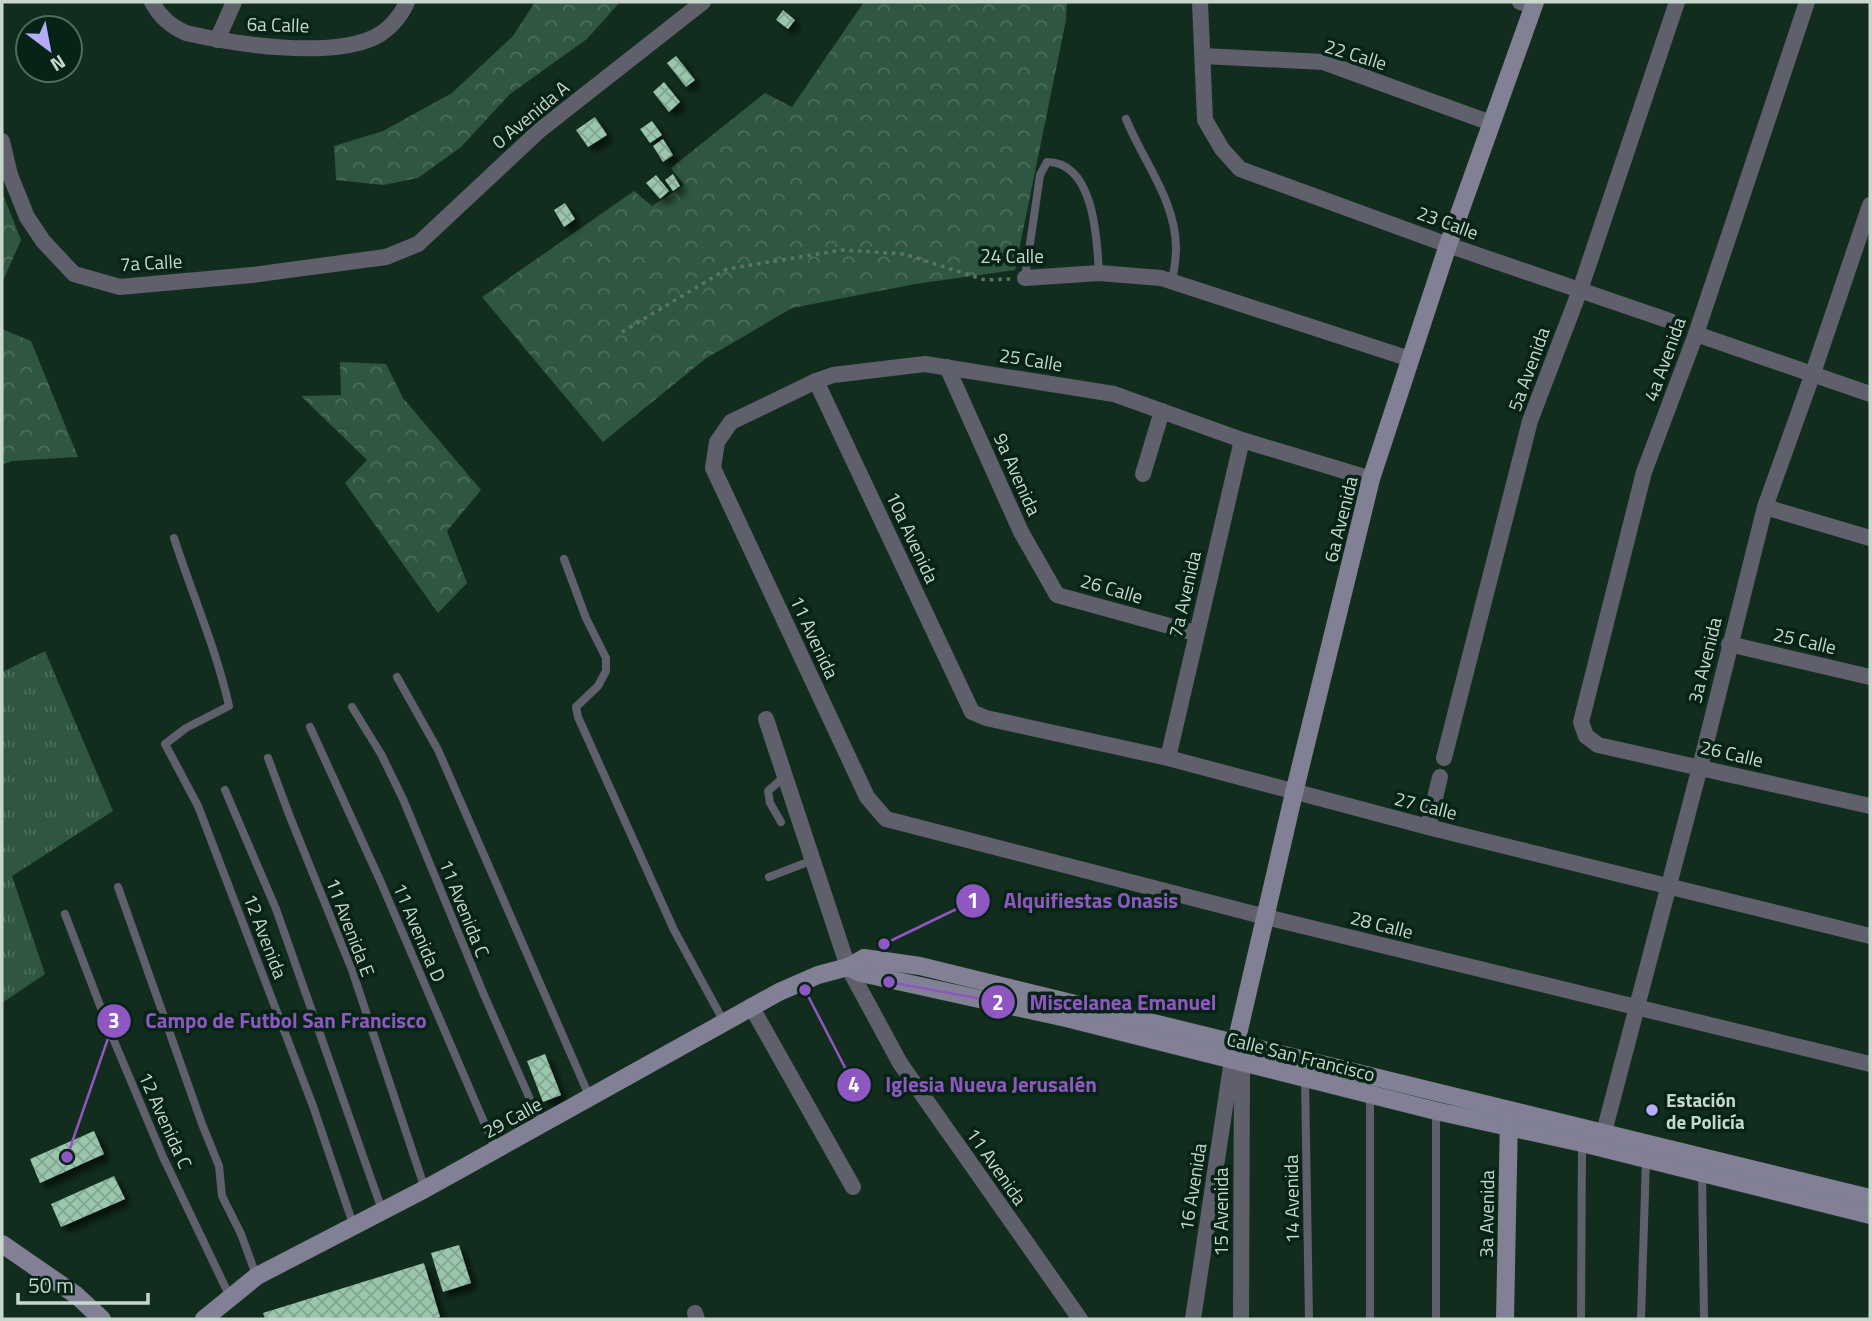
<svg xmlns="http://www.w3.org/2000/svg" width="1872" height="1321" font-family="'Titillium Web',sans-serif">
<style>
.grass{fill:url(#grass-tufts)}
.forest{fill:url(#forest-crowns)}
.building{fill:url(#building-cross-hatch);filter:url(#shadow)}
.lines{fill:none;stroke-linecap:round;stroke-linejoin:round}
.path{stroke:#5d7366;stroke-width:3.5;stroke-dasharray:3.5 5;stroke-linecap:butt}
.lane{stroke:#60606c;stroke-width:8}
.street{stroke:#60606c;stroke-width:16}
.secondary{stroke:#818094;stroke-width:18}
.poi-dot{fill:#b4acf9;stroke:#072315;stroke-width:2.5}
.labels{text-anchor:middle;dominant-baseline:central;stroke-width:7;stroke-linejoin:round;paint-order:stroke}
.street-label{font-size:19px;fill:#c7d7cd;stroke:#072315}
.poi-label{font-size:19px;font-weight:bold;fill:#c7d7cd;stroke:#072315;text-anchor:start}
.leader{fill:none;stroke:#8e57c2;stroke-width:2.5}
.callout-dot{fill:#8e57c2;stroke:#072315;stroke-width:2.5}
.mark-label{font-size:21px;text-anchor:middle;font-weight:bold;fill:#fff}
.callout-label{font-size:21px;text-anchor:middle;font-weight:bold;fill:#8e57c2;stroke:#072315;stroke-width:7;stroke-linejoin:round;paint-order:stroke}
</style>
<defs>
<pattern id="grass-tufts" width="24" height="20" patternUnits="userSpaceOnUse" patternTransform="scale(1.75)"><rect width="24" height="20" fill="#2f5640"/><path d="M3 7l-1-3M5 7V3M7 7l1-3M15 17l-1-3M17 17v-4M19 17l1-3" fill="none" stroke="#4c6e5a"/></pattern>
<pattern id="forest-crowns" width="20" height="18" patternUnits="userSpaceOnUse" patternTransform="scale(1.75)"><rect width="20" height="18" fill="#2f5640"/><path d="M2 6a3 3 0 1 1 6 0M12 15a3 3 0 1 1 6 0" fill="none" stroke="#4c6e5a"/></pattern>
<pattern id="building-cross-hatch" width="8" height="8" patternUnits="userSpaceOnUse" patternTransform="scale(1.75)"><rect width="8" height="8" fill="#9ac6ab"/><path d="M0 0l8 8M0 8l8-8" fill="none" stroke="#82a490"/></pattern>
<filter id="shadow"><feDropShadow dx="6" dy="6" stdDeviation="3.5" flood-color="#0009"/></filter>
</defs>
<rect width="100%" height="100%" fill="#122d1e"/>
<path class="grass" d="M45 651 113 811 12 876 45 974 2 1003V672Z"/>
<g class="forest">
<path d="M535 2H620L587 39 510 94 461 147 418 178 383 185 336 180 334 146 383 131 452 93 513 36Z"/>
<path d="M864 2H1067L1066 20 1015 270 915 284 792 308 705 359 603 442 482 297 634 191 652 206 684 185 671 168 765 93 792 107Z"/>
<path d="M2 192 21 240 2 283Z"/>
<path d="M2 329 31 341 78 457 12 461 2 465Z"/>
<path d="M340 362 386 364 403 398 481 490 447 531 467 583 438 613 345 483 367 460 301 396 341 395Z"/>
</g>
<g class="building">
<path d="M783 10 795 20 788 29 776 20Z"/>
<path d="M676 56 695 80 686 87 667 63Z"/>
<path d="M664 82 680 102 669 112 653 92Z"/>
<path d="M595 117 607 135 588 147 576 130Z"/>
<path d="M652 121 662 135 650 143 640 129Z"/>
<path d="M663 139 673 155 663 162 653 146Z"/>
<path d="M673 174 680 186 673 191 665 180Z"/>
<path d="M656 175 669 191 660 199 646 183Z"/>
<path d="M565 203 575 219 564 227 554 210Z"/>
<path d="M545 1054 561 1095 543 1102 527 1061Z"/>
<path d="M94 1131 104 1154 40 1183 30 1159Z"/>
<path d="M114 1176 125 1199 61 1227 51 1204Z"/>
<path d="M459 1245 471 1283 443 1292 431 1253Z"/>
<path d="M424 1263 440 1317 432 1319H265L263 1313Z"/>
</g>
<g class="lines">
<path class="path" d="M622 332 727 269 842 250 904 254 985 280 1010 279"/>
<g class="lane">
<path d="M1126 119C1143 161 1176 201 1176 248 1176 259 1174 271 1172 282"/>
<path d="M1025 278 1040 175 1047 162C1094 162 1097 238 1099 273"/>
<path d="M174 538C192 594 216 648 229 706L186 728 165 744 198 806 313 1106 353 1224"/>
<path d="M564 559 586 618 606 658V671L598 686 576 707 578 717 674 930 724 1022"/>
<path d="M397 677 438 750 590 1098"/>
<path d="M352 707 381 754 403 799 484 995 541 1124"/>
<path d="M310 727 379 878 496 1150"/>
<path d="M268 758 290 817 352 970 425 1189"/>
<path d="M225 790 276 909 382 1210"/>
<path d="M781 822 770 803 768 791 785 776"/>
<path d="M769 877 813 860"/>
<path d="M118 887 202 1124 219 1166 222 1196 241 1234 256 1275"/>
<path d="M65 914 109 1029 163 1157 230 1297"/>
<path d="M1305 1078 1309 1319"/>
<path d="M1436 1111V1319"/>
<path d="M1702 1172 1704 1319"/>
<path d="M1370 1319V1095"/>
<path d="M1581 1319 1582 1143"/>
<path d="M1641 1319 1646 1159"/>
</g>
<g class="street">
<path d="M152 2C160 17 170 26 186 33 234 44 329 59 375 37 389 30 401 16 407 2"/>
<path d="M1200 2 1205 120 1222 149 1240 169 1448 245 1670 321"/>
<path d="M1520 2 1534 6"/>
<path d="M1807 2 1696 334 1644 472 1581 722 1586 736 1598 745 1870 806"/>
<path d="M217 40 234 2"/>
<path d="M1203 56 1323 62 1491 123"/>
<path d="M2 141 10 175 27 217 43 241 74 274 120 287 252 275 386 257 418 244 540 130 703 2"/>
<path d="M1025 278 1099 273 1161 278 1410 359"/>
<path d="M1696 334 1870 394"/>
<path d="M947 367 1021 532 1057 595 1195 633"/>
<path d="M816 381 972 712 986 718 1168 758 1428 827 1870 936"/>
<path d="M1143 474 1162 411"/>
<path d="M1371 479 1242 440 1114 394 925 364 833 375 816 381 731 422 717 442 713 468 867 797 886 819 1266 917 1870 1064"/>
<path d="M1765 507 1870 538"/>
<path d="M1729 644 1870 677"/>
<path d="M766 719 848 967 900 1063 1080 1319"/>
<path d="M1168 758 1242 440"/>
<path d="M1444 758 1530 421 1580 290 1677 2"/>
<path d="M1428 827 1440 777"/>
<path d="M751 1006 853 1187"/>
<path d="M1604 1132 1700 767 1765 507 1813 373 1870 205"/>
<path d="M695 1313 697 1319"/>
<path d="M1193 1319 1232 1060"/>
<path d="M1241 1319 1242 1063"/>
</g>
<g class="secondary">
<path d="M848 967 861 973 1066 1018 1436 1111 1582 1143 1870 1215"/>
<path d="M1232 1060 1294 793 1371 479 1448 245 1535 2"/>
<path d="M2 1244 76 1295 102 1319"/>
<path d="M204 1319 257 1276 425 1189 779 992 818 975 848 967 864 958 920 966 1870 1198"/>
<path d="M1505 1319 1509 1117"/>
</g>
</g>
<circle class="poi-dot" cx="1652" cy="1110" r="7"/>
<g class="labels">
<g class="street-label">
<text transform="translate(278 24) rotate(2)">6a Calle</text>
<text transform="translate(1356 54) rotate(17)">22 Calle</text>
<text transform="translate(530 114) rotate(-40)">0 Avenida A</text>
<text transform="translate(1448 222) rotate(20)">23 Calle</text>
<text x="1012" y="255">24 Calle</text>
<text transform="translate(151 262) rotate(-3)">7a Calle</text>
<text transform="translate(1031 359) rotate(9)">25 Calle</text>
<text transform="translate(1664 359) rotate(-70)">4a Avenida</text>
<text transform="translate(1528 369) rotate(-70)">5a Avenida</text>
<text transform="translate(1018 474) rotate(66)">9a Avenida</text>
<text transform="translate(1340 519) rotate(-76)">6a Avenida</text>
<text transform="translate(913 537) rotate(65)">10a Avenida</text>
<text transform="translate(1112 588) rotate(16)">26 Calle</text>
<text transform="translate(1184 594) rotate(-77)">7a Avenida</text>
<text transform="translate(815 637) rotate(65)">11 Avenida</text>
<text transform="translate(1805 640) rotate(13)">25 Calle</text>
<text transform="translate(1704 660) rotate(-76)">3a Avenida</text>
<text transform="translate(1732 753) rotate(13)">26 Calle</text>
<text transform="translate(1426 805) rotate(14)">27 Calle</text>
<text transform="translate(465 908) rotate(68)">11 Avenida C</text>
<text transform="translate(1382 924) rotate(14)">28 Calle</text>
<text transform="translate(351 927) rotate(69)">11 Avenida E</text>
<text transform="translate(420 932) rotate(67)">11 Avenida D</text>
<text transform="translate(266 936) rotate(69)">12 Avenida</text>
<text transform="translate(1301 1056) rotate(14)">Calle San Francisco</text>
<text transform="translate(512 1117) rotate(-29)">29 Calle</text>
<text transform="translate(166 1120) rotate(66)">12 Avenida C</text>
<text transform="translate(997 1166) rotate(55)">11 Avenida</text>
<text transform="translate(1192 1187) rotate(-81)">16 Avenida</text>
<text transform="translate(1291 1199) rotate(-91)">14 Avenida</text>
<text transform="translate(1220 1212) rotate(-90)">15 Avenida</text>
<text transform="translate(1486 1214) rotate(-89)">3a Avenida</text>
</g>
<g class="poi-label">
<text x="1666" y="1099">Estación<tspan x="1666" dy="22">de Policía</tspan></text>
</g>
</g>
<path class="leader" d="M884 944L973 901M889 982L998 1002M67 1157L114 1021M805 990L854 1085"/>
<g class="callout-dot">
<circle cx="884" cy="944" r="7"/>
<circle cx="889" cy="982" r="7"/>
<circle cx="67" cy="1157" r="7"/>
<circle cx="805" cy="990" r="7"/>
<circle cx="973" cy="901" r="18"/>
<circle cx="998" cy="1002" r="18"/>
<circle cx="114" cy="1021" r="18"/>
<circle cx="854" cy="1085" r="18"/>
</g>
<g class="mark-label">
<text x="973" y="908">1</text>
<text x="998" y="1010">2</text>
<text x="114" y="1028">3</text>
<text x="854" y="1092">4</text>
</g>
<g class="callout-label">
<text x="1091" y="908">Alquifiestas Onasis</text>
<text x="1123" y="1010">Miscelanea Emanuel</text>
<text x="286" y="1028">Campo de Futbol San Francisco</text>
<text x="991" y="1092">Iglesia Nueva Jerusalén</text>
</g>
<rect width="1872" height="1321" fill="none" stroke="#c7d7cd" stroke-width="7"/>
<g transform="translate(49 49) rotate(148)"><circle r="33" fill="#072315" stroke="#546b5f" stroke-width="2"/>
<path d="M0-5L12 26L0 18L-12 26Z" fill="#b4acf9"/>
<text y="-10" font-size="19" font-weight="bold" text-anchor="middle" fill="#c7d7cd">N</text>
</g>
<path d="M18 1293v10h130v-10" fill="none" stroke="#c7d7cd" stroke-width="3.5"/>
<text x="28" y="1293" font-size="21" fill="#c7d7cd" stroke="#072315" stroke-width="5" paint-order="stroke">50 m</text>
</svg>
